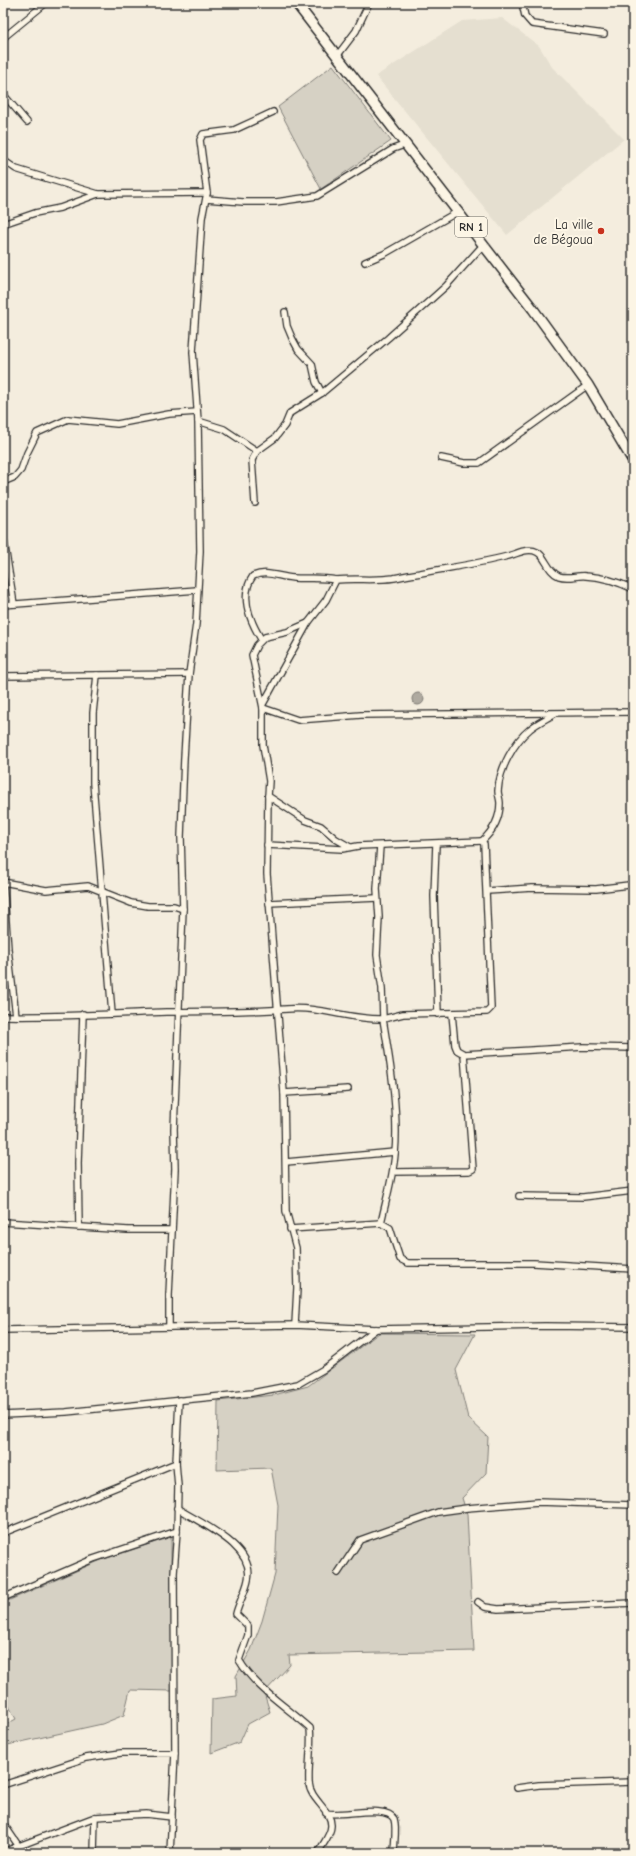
<svg xmlns="http://www.w3.org/2000/svg" width="636" height="1856" font-family="'Comic Neue',sans-serif">
<style>
.built{fill:#e5dfd0}
.green{fill:#d6d1c4;stroke:#807e78}
.water{fill:#afaaa0;stroke:#7a7771}
.lines{fill:none;stroke-linecap:round;stroke-linejoin:round}
.street-casing{stroke:#2b2b2b;stroke-width:8}
.primary-casing{stroke:#2b2b2b;stroke-width:12}
.street{stroke:#fcf5e5;stroke-width:5.5}
.primary{stroke:#fcf5e5;stroke-width:9}
.poi-dot{fill:#c8321e;stroke:#fcf5e5;stroke-width:1.5}
.labels{text-anchor:middle;dominant-baseline:central;stroke-width:4;stroke-linejoin:round;paint-order:stroke}
.shield{fill:#fcf5e5;stroke:#6a6863;stroke-width:1}
.shield-label{font-size:12px;font-weight:bold;fill:#2b2b2b}
.poi-label{font-size:13px;fill:#2b2b2b;stroke:#fcf5e5;text-anchor:end}
</style>
<rect width="100%" height="100%" fill="#f4edde"/>
<filter id="ink" filterUnits="userSpaceOnUse"><feTurbulence type="fractalNoise" baseFrequency=".025" numOctaves="2"/><feDisplacementMap in="SourceGraphic" scale="8" xChannelSelector="R" yChannelSelector="G"/><feConvolveMatrix kernelMatrix="1 2 1 2 8 2 1 2 1" color-interpolation-filters="sRGB"/></filter>
<g filter="url(#ink)">
<path class="built" d="M502 18 539 46 552 67 624 139 507 235 376 76 462 21Z"/>
<g class="green">
<path d="M333 65 391 141 321 189 278 107Z"/>
<path d="M379 1333 475 1334 456 1370 468 1418 488 1437 486 1473 462 1498 467 1514 474 1651 289 1655 290 1665 264 1693 270 1712 248 1724 240 1742 211 1753 212 1699 237 1696 236 1676 251 1650 262 1621 275 1574 278 1505 271 1468 217 1470 218 1401 274 1395 308 1386Z"/>
<path d="M171 1537 172 1691 130 1690 124 1715 102 1724 3 1746V1726L16 1719 5 1699H3V1603L101 1560Z"/>
</g>
<circle class="water" cx="418" cy="699" r="6"/>
<g class="lines">
<defs>
<g id="street">
<path d="M522 3 525 16 532 24 604 34"/>
<path d="M3 38 46 3"/>
<path d="M337 56 356 31 369 3"/>
<path d="M3 94 27 122"/>
<path d="M3 160 16 169 98 194 207 193"/>
<path d="M206 199 243 202H276L317 196 393 149 407 144"/>
<path d="M3 224 35 213 60 208 98 194"/>
<path d="M365 262 384 254 459 211"/>
<path d="M285 312 287 326 292 338 298 349 312 364 316 382 322 393"/>
<path d="M198 421 224 429 257 451"/>
<path d="M441 458 464 463H479L588 385"/>
<path d="M3 482 15 477 21 470 27 453 37 433 68 419 117 424 169 414 197 412"/>
<path d="M255 503 252 460 257 451 275 438 285 425 290 413 322 393 388 338 446 286 484 244"/>
<path d="M3 534 14 604"/>
<path d="M3 605 197 590"/>
<path d="M308 623 287 632 265 637 257 645 252 655 263 708V745L269 781 268 796 305 820 321 826 336 839 350 847"/>
<path d="M261 639C250 621 239 596 253 576 268 570 278 577 293 578 308 579 321 577 336 580"/>
<path d="M97 675 93 713V783L112 1014"/>
<path d="M3 676 189 674"/>
<path d="M263 704 308 623 326 600 336 580C355 578 375 581 394 578 431 570 470 566 508 556 517 554 528 547 537 552 546 556 547 571 559 576 568 579 577 575 586 576 602 577 619 582 633 589"/>
<path d="M263 708 298 720 361 715 633 712"/>
<path d="M268 796 267 874 284 1093 286 1211 296 1248 297 1288 295 1325"/>
<path d="M482 841C493 831 500 819 500 803 500 799 498 795 498 791 499 769 514 742 530 729 537 723 546 719 554 714"/>
<path d="M436 844 434 896 438 1014"/>
<path d="M267 845 342 849 358 846 482 841"/>
<path d="M3 881 8 949 16 1016"/>
<path d="M3 882 46 890 88 886 131 903 148 906H174L183 909"/>
<path d="M487 891 532 888 596 889 629 885 633 886"/>
<path d="M269 903 377 898"/>
<path d="M452 1014 455 1045 457 1050 464 1054 583 1047 633 1048"/>
<path d="M3 1016C57 1017 112 1014 166 1012 207 1011 247 1012 287 1009 321 1006 350 1020 383 1019L382 988 377 955 379 917 377 889 380 846"/>
<path d="M284 1093 348 1089"/>
<path d="M286 1162 395 1152"/>
<path d="M393 1172 469 1171 473 1169 464 1054"/>
<path d="M519 1196 583 1197 633 1191"/>
<path d="M3 1222 128 1230H172"/>
<path d="M381 1223C386 1200 393 1177 395 1154 399 1111 390 1062 383 1019L403 1014 487 1012 491 1008 484 844 482 841"/>
<path d="M79 1227 78 1163 83 1014"/>
<path d="M290 1229 381 1223 390 1228 400 1259 408 1263H534L633 1269"/>
<path d="M169 1327V1295L175 1169 174 1129 183 909 181 837 184 758 189 674 196 624 200 551 198 421 193 352 202 218 207 193 200 140 203 134 234 130 273 112"/>
<path d="M3 1330 295 1325 376 1329 545 1326 633 1327"/>
<path d="M3 1415 66 1412 252 1393 298 1384 324 1369 376 1329"/>
<path d="M177 1508C199 1523 256 1546 248 1580 246 1591 239 1602 236 1614L248 1626V1635L239 1660C256 1689 286 1706 310 1728 312 1746 308 1765 309 1783 310 1800 332 1810 331 1826 331 1835 322 1845 318 1853"/>
<path d="M3 1533 176 1463"/>
<path d="M338 1573 360 1540 438 1512 467 1508 538 1502 633 1505"/>
<path d="M3 1598 93 1559 177 1531"/>
<path d="M478 1602 485 1607 498 1609 633 1603"/>
<path d="M3 1785 86 1758 121 1753H175"/>
<path d="M517 1788 539 1785 633 1782"/>
<path d="M326 1813C341 1817 387 1804 394 1819 397 1828 394 1844 394 1853"/>
<path d="M95 1817 146 1814 172 1817"/>
<path d="M3 1823 18 1845"/>
<path d="M3 1852 95 1817 94 1853"/>
<path d="M170 1853 175 1753 174 1573 177 1531 178 1486 176 1463 179 1400"/>
</g>
<path id="primary" d="M296 3 533 309 588 385 633 461"/>
</defs>
<use href="#street" class="street-casing"/>
<use href="#primary" class="primary-casing"/>
<use href="#street" class="street"/>
<use href="#primary" class="primary"/>
</g>
</g>
<circle class="poi-dot" cx="601" cy="231" r="4"/>
<g class="labels">
<rect class="shield" x="455" y="217" width="32" height="20" rx="3"/>
<g class="shield-label">
<text x="471" y="227">RN 1</text>
</g>
<g class="poi-label">
<text x="593" y="224">La ville<tspan x="593" dy="15">de Bégoua</tspan></text>
</g>
</g>
<rect width="636" height="1856" fill="none" stroke="#fcf5e5" stroke-width="16"/>
<rect x="8" y="8" width="620" height="1840" fill="none" stroke="#2b2b2b" stroke-width="1.5" filter="url(#ink)"/>
</svg>
